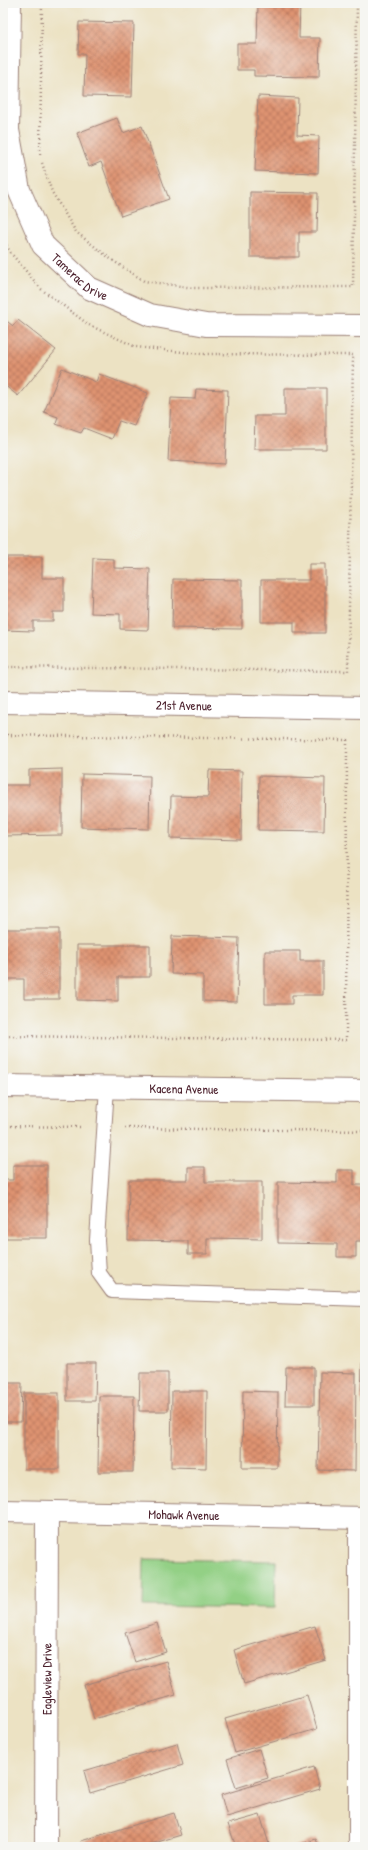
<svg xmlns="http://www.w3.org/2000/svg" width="368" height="1850" font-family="'Patrick Hand',sans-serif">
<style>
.park{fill:#93d085;stroke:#6e7858}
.building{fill:url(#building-cross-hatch)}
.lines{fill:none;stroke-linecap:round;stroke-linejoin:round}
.lane-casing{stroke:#9b8077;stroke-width:16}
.street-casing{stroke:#9b8077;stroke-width:24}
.path{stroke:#9b8077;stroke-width:2.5;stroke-dasharray:1 3;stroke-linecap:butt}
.lane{stroke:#fff;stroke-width:14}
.street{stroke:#fff;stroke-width:22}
.labels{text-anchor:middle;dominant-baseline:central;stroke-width:3;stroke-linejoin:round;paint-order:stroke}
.street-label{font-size:13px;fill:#4a1f2b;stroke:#f6f6f2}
</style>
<defs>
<pattern id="building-cross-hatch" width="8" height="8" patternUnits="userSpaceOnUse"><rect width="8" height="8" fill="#de9371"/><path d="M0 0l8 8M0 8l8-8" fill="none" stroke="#b6775d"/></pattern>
</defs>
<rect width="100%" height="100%" fill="#f6f6f2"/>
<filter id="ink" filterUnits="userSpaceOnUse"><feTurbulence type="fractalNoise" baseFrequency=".025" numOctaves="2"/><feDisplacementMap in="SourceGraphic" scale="8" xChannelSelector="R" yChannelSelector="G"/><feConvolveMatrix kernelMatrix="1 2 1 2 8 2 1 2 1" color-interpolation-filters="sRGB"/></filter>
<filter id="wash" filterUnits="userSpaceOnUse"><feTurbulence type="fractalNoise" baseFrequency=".012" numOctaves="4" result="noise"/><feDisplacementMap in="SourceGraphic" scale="16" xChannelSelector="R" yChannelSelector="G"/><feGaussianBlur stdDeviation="0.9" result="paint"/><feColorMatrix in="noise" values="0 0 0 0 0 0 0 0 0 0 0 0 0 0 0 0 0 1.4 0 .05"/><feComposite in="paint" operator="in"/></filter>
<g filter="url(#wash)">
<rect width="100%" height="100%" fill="#ece2c3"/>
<path class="park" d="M144 1559 276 1561 275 1608 143 1606Z"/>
<g id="blocks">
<g class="building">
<path d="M258 3H300L299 38H320L319 77 254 76V70H237V44H257Z"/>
<path d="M79 22 134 23 132 97 84 96 85 54H78Z"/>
<path d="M258 96 298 98 297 135 319 136 318 173 255 171Z"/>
<path d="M117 118 123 133 142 126 169 199 121 216 101 162 89 167 77 133Z"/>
<path d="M250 192 318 193 317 232H299V257H250Z"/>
<path d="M3 318 13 326 18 320 56 350 18 396 3 384Z"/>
<path d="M62 368 96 382 99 374 148 393 134 426 119 421 112 439 84 428 81 433 56 424 58 417 44 412Z"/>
<path d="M285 388H326V449H254L255 416H285Z"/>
<path d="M196 389 228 390 225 464 168 461 171 398 195 399Z"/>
<path d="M3 557H42V578H64V612H53V621H33V631L3 630Z"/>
<path d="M93 558 114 559V568L150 569 148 630 120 629V614L91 613Z"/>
<path d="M309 564H325V633H294V622H261V580H309Z"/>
<path d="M173 579 242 580V629L172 628Z"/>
<path d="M62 769V835L3 836V785H29V770Z"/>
<path d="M209 770 242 771 241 840 170 838 171 796 208 797Z"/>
<path d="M82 774 150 776 149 829 81 827Z"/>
<path d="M259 776 325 778 324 831 258 830Z"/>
<path d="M3 929H59V999H24V979H3Z"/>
<path d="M172 936 239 938 237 1002 203 1001V975L171 974Z"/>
<path d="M77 945H150V977H118V1001L77 1000Z"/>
<path d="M265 951H300V961H323V995H292V1004H265Z"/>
<path d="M13 1165H47V1238H3V1180H13Z"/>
<path d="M188 1167H205V1182H262V1239L207 1238V1254H188V1241L128 1240 129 1180H188Z"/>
<path d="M337 1170H354V1185H365V1241H356V1257H337V1244L278 1243V1182L337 1183Z"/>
<path d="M67 1363H96L95 1401H67Z"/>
<path d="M362 1363H365V1401H361Z"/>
<path d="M286 1367H314V1405H285Z"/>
<path d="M320 1372 356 1373 355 1471 318 1470Z"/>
<path d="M140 1373H168V1411H139Z"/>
<path d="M3 1383H22L21 1422H3Z"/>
<path d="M172 1391H207L206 1468 171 1467Z"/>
<path d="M243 1391 278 1392 277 1468H242Z"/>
<rect x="24" y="1393" width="35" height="76"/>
<path d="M99 1396H134L133 1472H98Z"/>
<path d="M157 1623 166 1652 135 1662 125 1633Z"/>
<path d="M315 1626 326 1660 244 1684 234 1650Z"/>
<path d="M166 1661 176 1695 94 1719 84 1685Z"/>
<path d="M307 1695 317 1729 235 1753 225 1719Z"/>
<path d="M177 1743 183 1765 90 1793 84 1771Z"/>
<path d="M259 1749 268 1778 236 1788 227 1759Z"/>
<path d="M314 1767 320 1789 227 1817 221 1795Z"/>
<path d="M174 1813 181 1835 141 1847H83L81 1841Z"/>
<path d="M260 1815 269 1844 258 1847H236L228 1824Z"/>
<path d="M316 1839 319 1847H292Z"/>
</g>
</g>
</g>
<g filter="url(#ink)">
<use href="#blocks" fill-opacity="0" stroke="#9b8077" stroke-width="1"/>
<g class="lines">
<defs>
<path id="lane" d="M107 1087 97 1240 99 1273 112 1291 365 1299"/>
<g id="street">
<path id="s1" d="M10 3 8 130 19 190 43 245 89 288 150 315 206 325 365 326"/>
<path id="s2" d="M3 702 365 708"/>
<path id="s3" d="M3 1086 365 1091"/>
<path id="s4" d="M3 1511 365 1518"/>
<path id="s5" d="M46 1847 47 1512"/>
<path d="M360 1847V1518"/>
</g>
</defs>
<use href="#lane" class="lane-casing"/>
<use href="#street" class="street-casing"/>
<g class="path">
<path d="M40 154 42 3"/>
<path d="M42 163 52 192 76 232 112 260 144 281 194 288 353 287 357 3"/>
<path d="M3 238 10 252 41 289 89 325 136 347 201 354 353 355 348 671 3 667"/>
<path d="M3 735 347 740 346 1040 3 1036"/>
<path d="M3 1126 82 1127"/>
<path d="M125 1128 365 1131"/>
</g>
<use href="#lane" class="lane"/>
<use href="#street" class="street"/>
</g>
</g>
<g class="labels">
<g class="street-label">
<text stroke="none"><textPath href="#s1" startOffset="297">Tamerac Drive</textPath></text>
<text stroke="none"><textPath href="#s2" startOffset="181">21st Avenue</textPath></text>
<text stroke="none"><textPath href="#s3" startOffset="181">Kacena Avenue</textPath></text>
<text stroke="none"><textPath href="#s4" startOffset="181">Mohawk Avenue</textPath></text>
<text stroke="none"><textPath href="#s5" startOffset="168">Eagleview Drive</textPath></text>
</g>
</g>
<rect width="368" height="1850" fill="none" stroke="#f6f6f2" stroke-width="16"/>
</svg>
